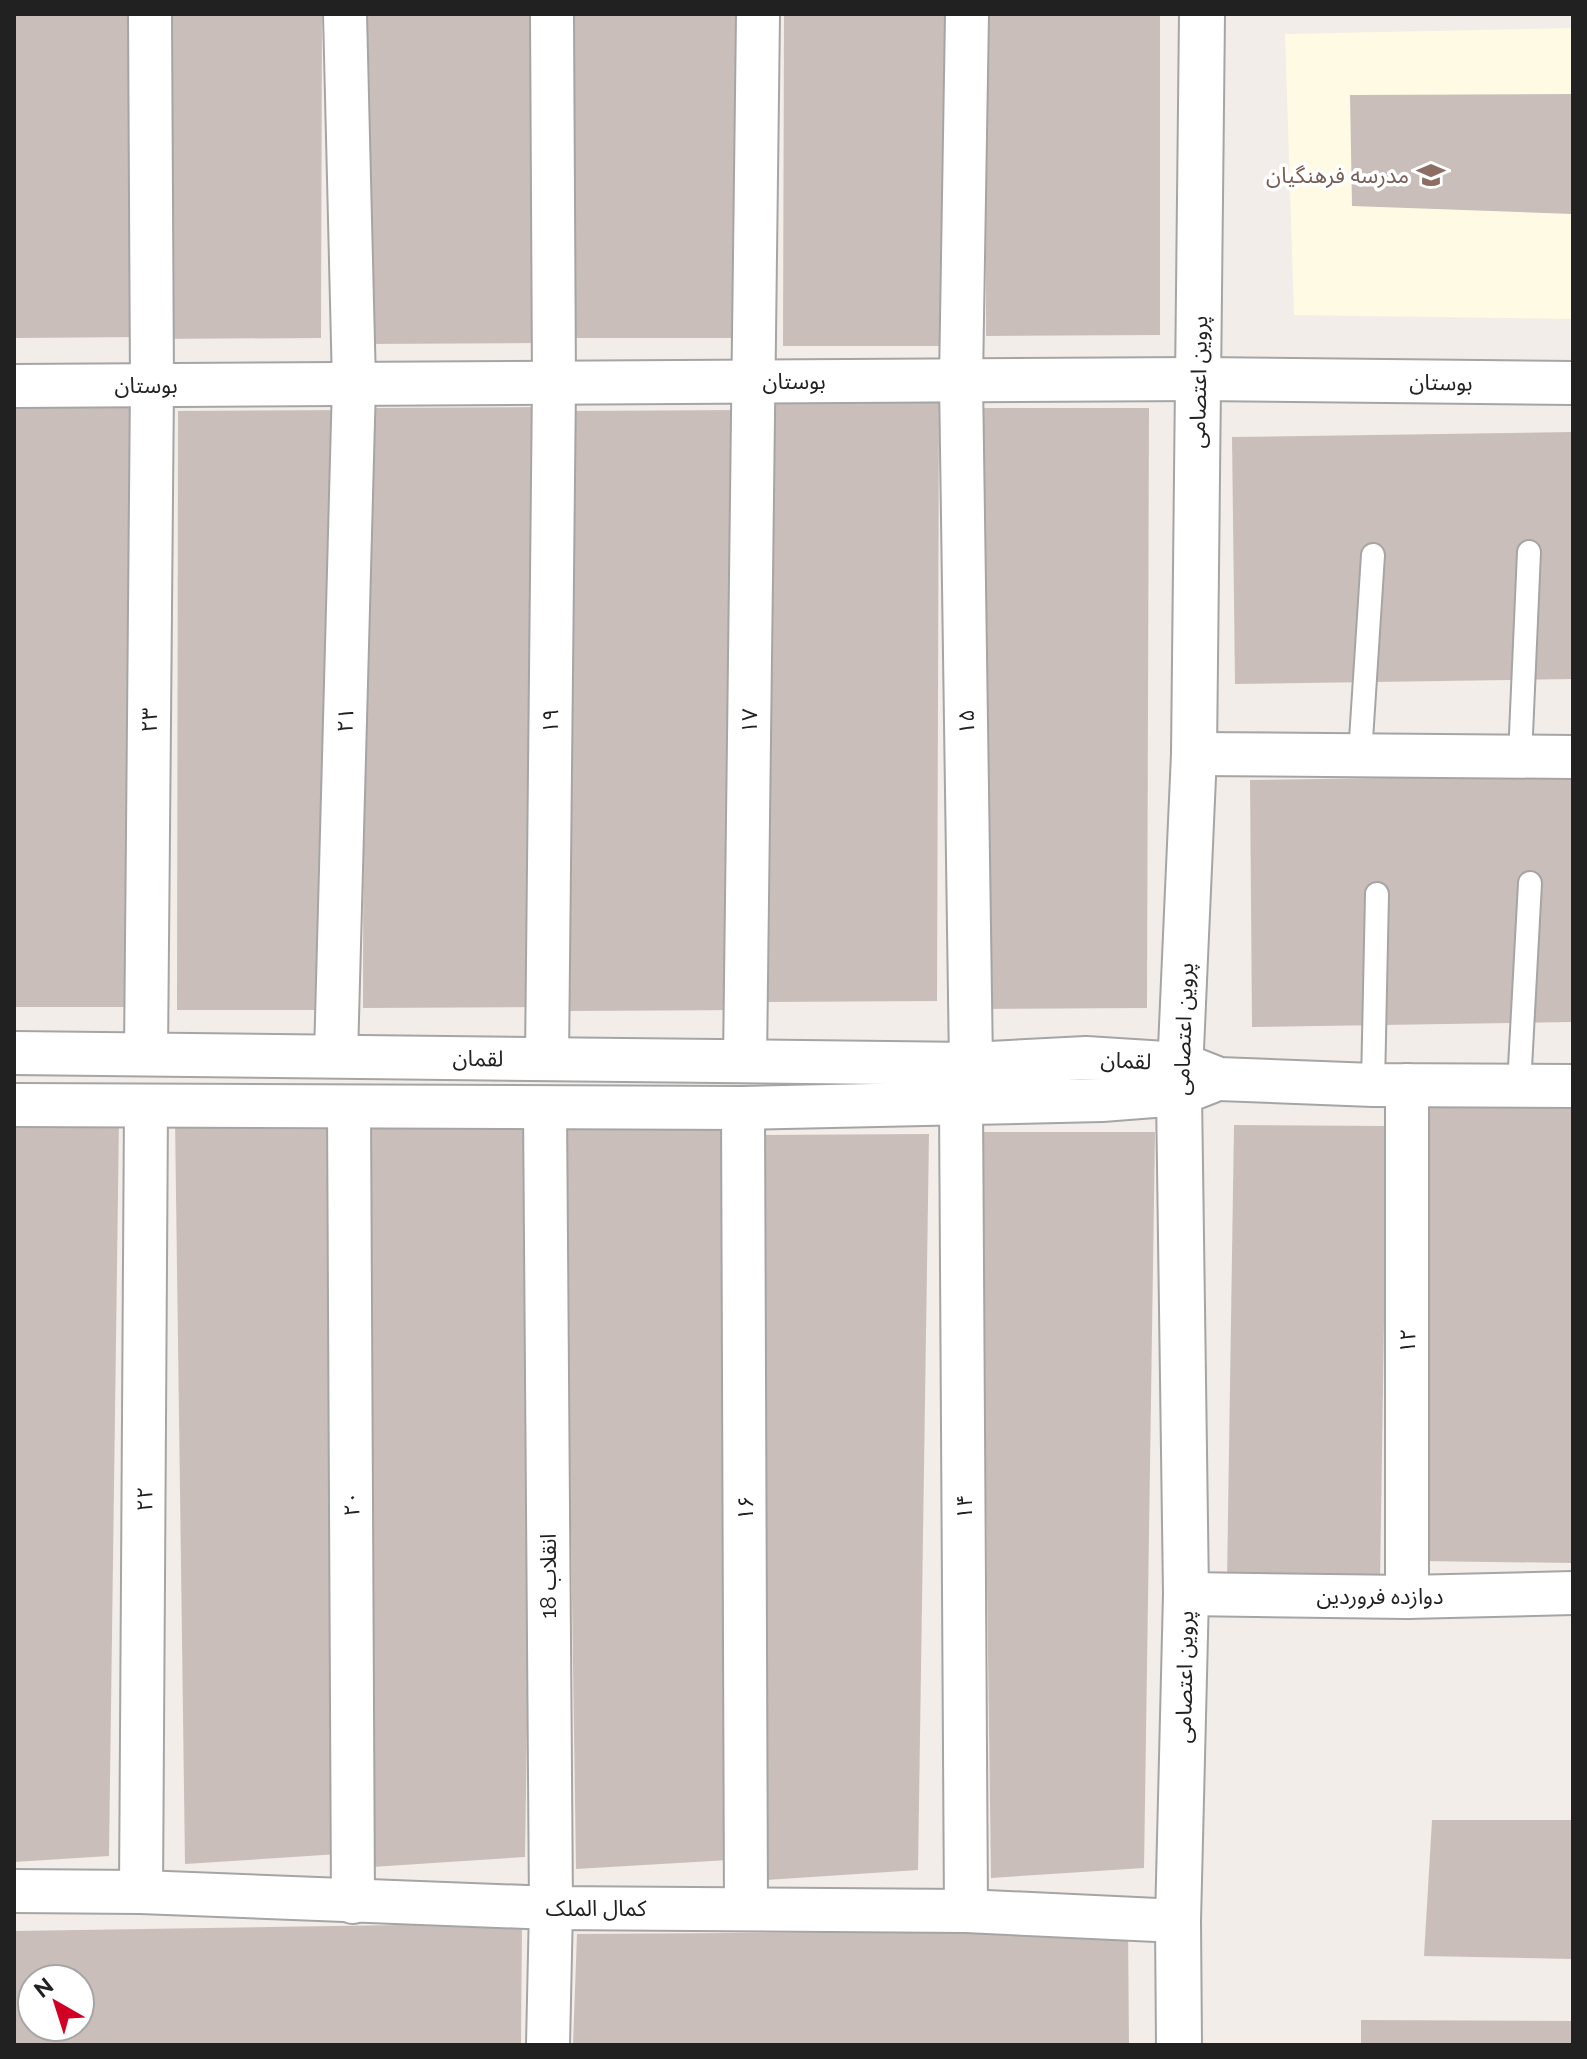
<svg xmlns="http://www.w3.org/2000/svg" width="1587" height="2059" font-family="Raleway,'Noto Sans Arabic',sans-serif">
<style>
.education{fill:#fffae3}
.building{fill:#cabebb;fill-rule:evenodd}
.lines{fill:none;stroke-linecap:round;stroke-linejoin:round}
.service-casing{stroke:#a5a5a5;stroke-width:26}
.minor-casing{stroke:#a5a5a5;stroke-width:46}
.tertiary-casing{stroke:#a5a5a5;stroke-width:48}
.service{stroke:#fff;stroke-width:22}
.minor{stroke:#fff;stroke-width:42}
.tertiary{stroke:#fff;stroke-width:44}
.labels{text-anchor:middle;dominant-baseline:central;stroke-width:7;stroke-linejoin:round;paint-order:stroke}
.education-label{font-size:22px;fill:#785e54;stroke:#fff;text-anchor:end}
.street-label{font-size:22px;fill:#212121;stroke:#fff}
</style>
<rect width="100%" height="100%" fill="#f2ede8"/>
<path class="education" d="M1573 28V319L1294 315 1285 34Z"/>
<g class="building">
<path d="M14 14H140V337L14 338Z"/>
<path d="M148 14H322L321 338 147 339Z"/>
<path d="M360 14H534L533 343 360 344Z"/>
<path d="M566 14H740V338H565Z"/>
<path d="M784 14H958L957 346H783Z"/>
<path d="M986 14H1160V335L986 336Z"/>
<path d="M1573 94 1572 214 1352 206 1350 95Z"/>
<path d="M765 401H939L937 1001 763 1002Z"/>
<path d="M14 407H145L144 1007H14Z"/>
<path d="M538 407 537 1007 363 1008 364 408Z"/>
<path d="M975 408H1149L1147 1008 974 1009Z"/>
<path d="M352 410 351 1010H177L178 411Z"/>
<path d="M745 410 744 1010 570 1011 571 411Z"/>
<path d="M1573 432V679L1235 684 1232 437Z"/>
<path d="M1573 775V1022L1252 1027 1250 780Z"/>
<path d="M1427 1105 1573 1107V1563L1420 1561Z"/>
<path d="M348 1118 339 1854 185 1864 175 1119Z"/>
<path d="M119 1120 109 1856 14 1862V1121Z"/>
<path d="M536 1121 525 1857 372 1867 361 1122Z"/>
<path d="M565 1124H739L729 1860 576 1869Z"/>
<path d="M1234 1125 1387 1126 1380 1583 1227 1581Z"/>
<path d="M981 1132H1155L1144 1868 991 1878Z"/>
<path d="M929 1134 918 1870 766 1880 755 1135Z"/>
<path d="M1432 1820H1573V1959L1424 1956Z"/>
<path d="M522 1923 521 2045H14V1931ZM32 1979H80V2027H32Z"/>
<path d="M1128 1930 1129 2045H573L577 1934Z"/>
<path d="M1361 2020 1573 2021V2045H1361Z"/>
</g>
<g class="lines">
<defs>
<g id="service">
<path d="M1360 755 1373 555"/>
<path d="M1520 757 1529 552"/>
<path d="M1373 1085 1377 894"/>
<path d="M1519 1086 1530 883"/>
</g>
<g id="minor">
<path d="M967 14 961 380 971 1064"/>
<path d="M14 386 1198 379 1573 383"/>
<path d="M1194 754 1573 757"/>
<path d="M14 1053 971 1064 1086 1058 1181 1064 1219 1079 1373 1085 1573 1086"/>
<path d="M146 1054 152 385 150 14"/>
<path d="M336 1056 354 384 345 14"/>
<path d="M547 1059 554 383 552 14"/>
<path d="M745 1061 758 14"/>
<path d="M1407 1085V1597"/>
<path d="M961 1103 966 1911"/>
<path d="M14 1105 743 1108 1102 1100 1179 1094 1210 1082"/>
<path d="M349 1107 353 1902"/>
<path d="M545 1108 551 1908 548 2045"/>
<path d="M743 1108 746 1908"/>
<path d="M1186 1594 1407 1597 1573 1593"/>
<path d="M14 1891 141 1892 551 1908 966 1911 1178 1921"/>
<path d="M141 1892 146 1106"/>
</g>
<path id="tertiary" d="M1179 2045 1178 1921 1186 1594 1179 1094 1194 754 1202 14"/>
</defs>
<use href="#service" class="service-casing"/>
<use href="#minor" class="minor-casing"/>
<use href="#tertiary" class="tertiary-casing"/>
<use href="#service" class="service"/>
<use href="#minor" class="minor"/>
<use href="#tertiary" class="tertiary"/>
</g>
<defs>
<symbol id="school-bare" viewBox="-9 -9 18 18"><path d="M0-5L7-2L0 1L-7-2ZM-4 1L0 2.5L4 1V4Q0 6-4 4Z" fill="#8d6e63" stroke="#fff" stroke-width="2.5" paint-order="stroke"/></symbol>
</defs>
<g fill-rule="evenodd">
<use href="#school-bare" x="1411" y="155" width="40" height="40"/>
</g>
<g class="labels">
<g class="education-label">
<text x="1409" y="175">مدرسه فرهنگیان</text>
</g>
<g class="street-label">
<text x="794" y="381">بوستان</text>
<text transform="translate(1198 382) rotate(-89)">پروین اعتصامی</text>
<text transform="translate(1441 382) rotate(1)">بوستان</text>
<text x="146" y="385">بوستان</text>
<text transform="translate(149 720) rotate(-89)">۲۳</text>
<text transform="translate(345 720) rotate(-88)">۲۱</text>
<text transform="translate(550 721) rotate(-89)">۱۹</text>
<text transform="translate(749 721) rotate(-89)">۱۷</text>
<text transform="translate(966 722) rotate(-91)">۱۵</text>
<text transform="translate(1183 1029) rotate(-88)">پروین اعتصامی</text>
<text transform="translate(478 1058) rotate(1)">لقمان</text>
<text transform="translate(1126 1060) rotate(3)">لقمان</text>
<text transform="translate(1407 1341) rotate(-90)">۱۲</text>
<text transform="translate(144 1499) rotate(-90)">۲۲</text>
<text transform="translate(351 1504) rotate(-90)">۲۰</text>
<text transform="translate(964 1507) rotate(-90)">۱۴</text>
<text transform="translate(745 1508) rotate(-90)">۱۶</text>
<text transform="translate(548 1576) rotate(-90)">انقلاب 18</text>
<text x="1380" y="1596">دوازده فروردین</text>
<text transform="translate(1184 1677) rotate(-89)">پروین اعتصامی</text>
<text x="596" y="1908">کمال الملک</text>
</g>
</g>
<rect width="1587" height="2059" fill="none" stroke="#212121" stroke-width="32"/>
<g transform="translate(56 2003) rotate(321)"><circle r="38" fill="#ffffff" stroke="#a6a6a6" stroke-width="2"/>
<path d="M0-6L14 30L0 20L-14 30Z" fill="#d20024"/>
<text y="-12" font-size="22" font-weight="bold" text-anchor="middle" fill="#212121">N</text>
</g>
</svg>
